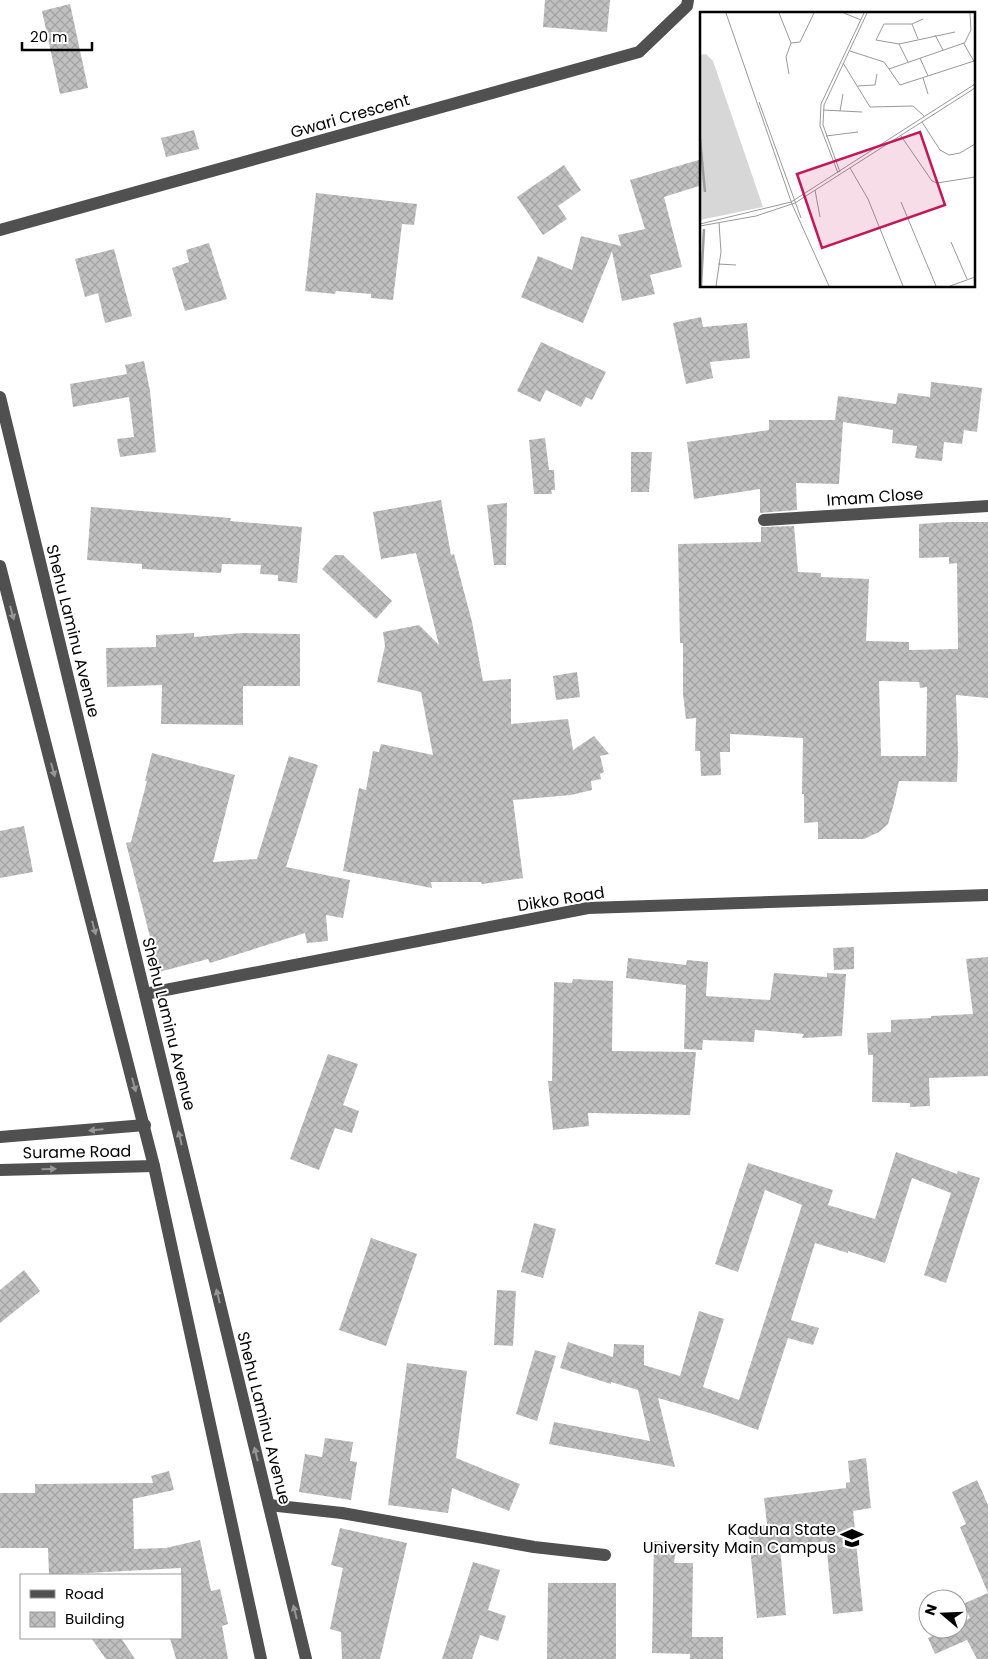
<svg xmlns="http://www.w3.org/2000/svg" width="988" height="1659" font-family="Poppins,sans-serif">
<style>
.building{fill:url(#building-cross-hatch);fill-rule:evenodd}
.lines{fill:none;stroke-linecap:round;stroke-linejoin:round}
.minor{stroke:#505050;stroke-width:12}
.oneway{fill:#969696}
.labels{text-anchor:middle;dominant-baseline:central;stroke-width:4;stroke-linejoin:round;paint-order:stroke}
.street-label{font-size:16px;fill:#000;stroke:#fff}
.poi-label{font-size:16px;fill:#000;stroke:#fff;text-anchor:end}
.inset-river{fill:none;stroke:#9e9e9e;stroke-width:2.5}
.inset-road{fill:none;stroke:#999;stroke-width:1}
.view{fill:#c2185b;fill-opacity:0.15;stroke:#c2185b;stroke-width:2.5}
.inset-edge{fill:none;stroke:#000;stroke-width:2.5}
</style>
<defs>
<pattern id="building-cross-hatch" width="8" height="8" patternUnits="userSpaceOnUse" patternTransform="scale(1.25)"><rect width="8" height="8" fill="#c0c0c0"/><path d="M0 0l8 8M0 8l8-8" fill="none" stroke="#a3a3a3"/></pattern>
</defs>
<rect width="100%" height="100%" fill="#fff"/>
<g class="building">
<path d="M545 0H610L607 32 543 27Z"/>
<path d="M70 4 88 88 60 94 42 11Z"/>
<path d="M194 130 199 149 166 157 161 138Z"/>
<path d="M702 159V185L664 197 682 267 650 275 655 294 622 301 612 251 583 323 521 297 538 256 572 270 581 236 621 246 618 235 645 229 630 180Z"/>
<path d="M564 165 581 190 558 206 567 219 543 235 517 197Z"/>
<path d="M316 193 417 204 414 225 402 224 393 300 371 298V294L336 291 335 294 305 291Z"/>
<path d="M209 243 227 299 185 311 172 268 189 262 186 250Z"/>
<path d="M114 249 132 316 105 323 98 293 85 297 75 259Z"/>
<path d="M701 317 703 327 747 323 750 358 710 362 713 378 686 384 673 323Z"/>
<path d="M541 342 606 372 592 400 586 397 581 407 546 390 540 402 517 391Z"/>
<path d="M144 361 150 391 156 452 120 457 117 439 134 437 129 397 73 407 70 384 127 374 125 365Z"/>
<path d="M931 382 982 388 977 432 964 430 962 444 944 442 942 461 915 458 917 446 892 443 893 430 843 422 839 484 796 483 797 510 760 513V489L694 499 687 442 769 430V420H835L838 396 896 404 898 393 930 397Z"/>
<path d="M545 438 549 470H554L555 490H551L552 494H534L529 440Z"/>
<path d="M631 452H652L649 492H631Z"/>
<path d="M441 500 451 555 454 554 472 622 483 681 511 679V724L568 719 573 750 594 736 609 754 600 756 604 772 600 774 601 779 591 781 592 790 571 795 513 800 523 878 482 884 481 882H431L432 888 343 871 359 788 366 790 373 751 379 752 381 744 433 755 421 692 377 682 385 646 383 632 419 625 439 645 416 553 381 559 373 512Z"/>
<path d="M507 503 506 565H494L487 505Z"/>
<path d="M91 507 231 518 230 521 302 527 297 583 278 581V575L260 574 261 565 222 564 221 573 142 569V564L87 560Z"/>
<path d="M949 522H988V698L956 695 958 752 957 782 899 781 894 803 888 824 879 832 864 839H818V822L804 823V794H802L803 738 730 734V752H720L721 775 701 776 700 751H695L696 718 686 719 683 694V643H680L678 544 761 542V527L794 526 798 572 821 573V577L869 579 866 641 909 642V650L958 649 957 563 949 564V557L919 558V524ZM879 681 919 682 920 688 927 687 926 756H881Z"/>
<path d="M335 555H343L392 601 376 619 322 569Z"/>
<path d="M194 633V637L243 633 300 634V686H243V725L161 724 162 685 107 687 106 648 156 647V635Z"/>
<path d="M577 672 580 697 556 700 553 676Z"/>
<path d="M152 753 235 775 213 862 257 859 289 756 318 765 286 867 350 880 343 918 326 915 328 941 307 943 305 933 210 963 208 959 159 972 126 843 131 842 147 781H145Z"/>
<path d="M24 826 33 872 0 878V831Z"/>
<path d="M854 947V969L834 970 833 948Z"/>
<path d="M988 957V1076L929 1078 930 1106 910 1107V1103L872 1102 873 1055H868L867 1033 891 1032V1020L931 1018V1016L973 1014 966 959Z"/>
<path d="M628 958 686 965 687 960 708 962 706 996 770 1000 774 973 827 977V973L846 974 842 1036 802 1038 804 1034 755 1030 754 1042 703 1040 702 1050 684 1049 686 985 626 978Z"/>
<path d="M573 979 613 981 612 1051 696 1052 690 1115 588 1113 589 1126 553 1130 548 1081H552L554 982 572 983Z"/>
<path d="M328 1054 358 1064 343 1105 359 1111 352 1133 335 1128 319 1170 290 1159Z"/>
<path d="M896 1152 957 1174 958 1171 980 1178 946 1283 924 1275 951 1193 912 1178 885 1263 848 1251V1253L815 1243 791 1320 819 1328 813 1345 788 1338 758 1430 713 1414 658 1398 675 1467 549 1444 554 1422 650 1441 638 1390 611 1382V1384L560 1368 568 1342 613 1357 614 1344 644 1345V1365L680 1376 699 1311 724 1319 703 1387 739 1400 802 1205 765 1190 738 1272 715 1264 748 1163 833 1190 828 1205 875 1219Z"/>
<path d="M534 1223 556 1229 543 1278 521 1272Z"/>
<path d="M371 1238 417 1254 386 1346 339 1330Z"/>
<path d="M24 1270 40 1291 0 1323V1290Z"/>
<path d="M497 1290 516 1291 513 1346 494 1345Z"/>
<path d="M535 1350 556 1356 537 1421 516 1414Z"/>
<path d="M407 1363 467 1371 456 1458 520 1484 509 1511 452 1488 448 1513 388 1505Z"/>
<path d="M325 1438 353 1442 350 1461 357 1462 351 1500 299 1492 305 1454 322 1457Z"/>
<path d="M866 1458 871 1508 853 1511 863 1611 833 1614 826 1541 780 1547 786 1615 757 1618 748 1527 767 1525 764 1498 846 1488V1483L850 1482 848 1461Z"/>
<path d="M169 1471 174 1490 133 1499 134 1549 166 1548 200 1540 211 1591 220 1589 228 1624 222 1626 228 1659H176L170 1638H181V1568L49 1575 48 1548H0V1493H35V1484L153 1483 151 1476Z"/>
<path d="M977 1480 988 1505V1659H977L967 1640 935 1654 928 1638 947 1629H958V1624L970 1618 963 1604 988 1593 960 1527 966 1524 952 1492Z"/>
<path d="M340 1528 407 1543 380 1659H342L341 1632 330 1629 343 1568 331 1565Z"/>
<path d="M654 1541 677 1544 674 1563H693L692 1637H723V1659H690V1654L652 1653Z"/>
<path d="M473 1562 500 1570 488 1610 506 1616 498 1641 480 1635 472 1659H442Z"/>
<path d="M548 1583H616V1659H547Z"/>
<path d="M91 1638H121L135 1659H106Z"/>
</g>
<g class="lines">
<g class="minor">
<path d="M0 230 639 52 687 6 688 0"/>
<path d="M0 397 306 1659"/>
<path d="M764 520 988 506"/>
<path d="M0 566 154 1166 261 1659"/>
<path d="M145 994 588 908 988 895"/>
<path d="M0 1137 145 1125"/>
<path d="M0 1170 154 1166"/>
<path d="M269 1505 342 1513 534 1547 605 1555"/>
</g>
</g>
<defs><path id="oneway-solid" d="M-6-.8H1V-3.2L6.5 0L1 3.2V.8H-6Z" transform="scale(1.25)"/></defs>
<g class="oneway">
<use href="#oneway-solid" transform="translate(12 613) rotate(75)"/>
<use href="#oneway-solid" transform="translate(53 770) rotate(75)"/>
<use href="#oneway-solid" transform="translate(94 928) rotate(75)"/>
<use href="#oneway-solid" transform="translate(134 1085) rotate(75)"/>
<use href="#oneway-solid" transform="translate(96 1130) rotate(175)"/>
<use href="#oneway-solid" transform="translate(180 1138) rotate(-104)"/>
<use href="#oneway-solid" transform="translate(49 1169) rotate(-1)"/>
<use href="#oneway-solid" transform="translate(218 1296) rotate(-104)"/>
<use href="#oneway-solid" transform="translate(256 1454) rotate(-104)"/>
<use href="#oneway-solid" transform="translate(295 1612) rotate(-104)"/>
</g>
<defs>
<symbol id="university-bare" viewBox="-9 -9 18 18"><path d="M0-5L7-2L0 1L-7-2ZM-4 1L0 2.5L4 1V4Q0 6-4 4Z" fill="#000" stroke="#fff" stroke-width="2.5" paint-order="stroke"/></symbol>
</defs>
<g fill-rule="evenodd">
<use href="#university-bare" x="836" y="1522" width="32" height="32"/>
</g>
<g class="labels">
<g class="street-label">
<text transform="translate(350 116) rotate(-16)">Gwari Crescent</text>
<text transform="translate(875 497) rotate(-4)">Imam Close</text>
<text transform="translate(73 631) rotate(76)">Shehu Laminu Avenue</text>
<text transform="translate(561 899) rotate(-9)">Dikko Road</text>
<text transform="translate(169 1024) rotate(76)">Shehu Laminu Avenue</text>
<text transform="translate(77 1152) rotate(-1)">Surame Road</text>
<text transform="translate(264 1418) rotate(76)">Shehu Laminu Avenue</text>
</g>
<g class="poi-label">
<text x="836" y="1529">Kaduna State<tspan x="836" dy="18">University Main Campus</tspan></text>
</g>
</g>
<g transform="translate(700 12)">
<rect width="275" height="275" fill="#fff"/>
<path d="M6 42 13 49 63 195 0 208V43Z" fill="#d7d7d7"/>
<path class="inset-river" d="M0 127 5 180M1 274 4 217"/>
<path class="inset-road" d="M26 1 92 192 129 274M79 1 91 31M144 1 161 8M270 1 271 18 264 32 275 51M223 7 212 12H184L176 28 199 32 255 20M212 12 218 27M235 23 243 38M91 31 100 30 114 1M199 32 208 50M150 39 184 50 189 57 264 31M220 46 228 64M143 51 170 95 213 94 224 104M189 57 200 73 274 49M89 62 86 45 91 31M223 66 228 82M158 74 175 73 177 62M59 90 101 206M123 98 162 100M140 99 143 82M222 110 240 138 249 143 260 141 275 132M126 124 158 120M201 124 232 169 237 171 275 165M150 156 168 187 203 274M140 160 123 113 124 93 167 1M138 161 120 114 121 92 164 1M115 178 120 205M201 190 236 274M0 212 91 190 275 72M0 214 56 204 95 191 275 76M251 230 267 267M18 252 36 253M16 274 21 240 19 211M250 274 275 265"/>
<path class="view" d="M220 120 245 193 122 236 97 162Z"/>
<rect width="275" height="275" class="inset-edge"/>
</g>
<rect x="20" y="1574" width="162" height="65" fill="#ffffff" stroke="#999999"/>
<rect x="30" y="1590" width="25" height="8" fill="#505050" stroke="#999999"/>
<text x="65" y="1599" font-size="15" fill="#000000">Road</text>
<rect x="30" y="1612" width="25" height="15" fill="url(#building-cross-hatch)" stroke="#999999"/>
<text x="65" y="1624" font-size="15" fill="#000000">Building</text>
<g transform="translate(943 1614) rotate(289)"><circle r="24" fill="#ffffff" stroke="#999999"/>
<path d="M0-4L9 19L0 12L-9 19Z" fill="#000000"/>
<text y="-8" font-size="14" font-weight="bold" text-anchor="middle" fill="#000000">N</text>
</g>
<path d="M22 42v8h70v-8" fill="none" stroke="#000000" stroke-width="2.5"/>
<text x="30" y="42" font-size="15" fill="#000000" stroke="#ffffff" stroke-width="4" paint-order="stroke">20 m</text>
</svg>
